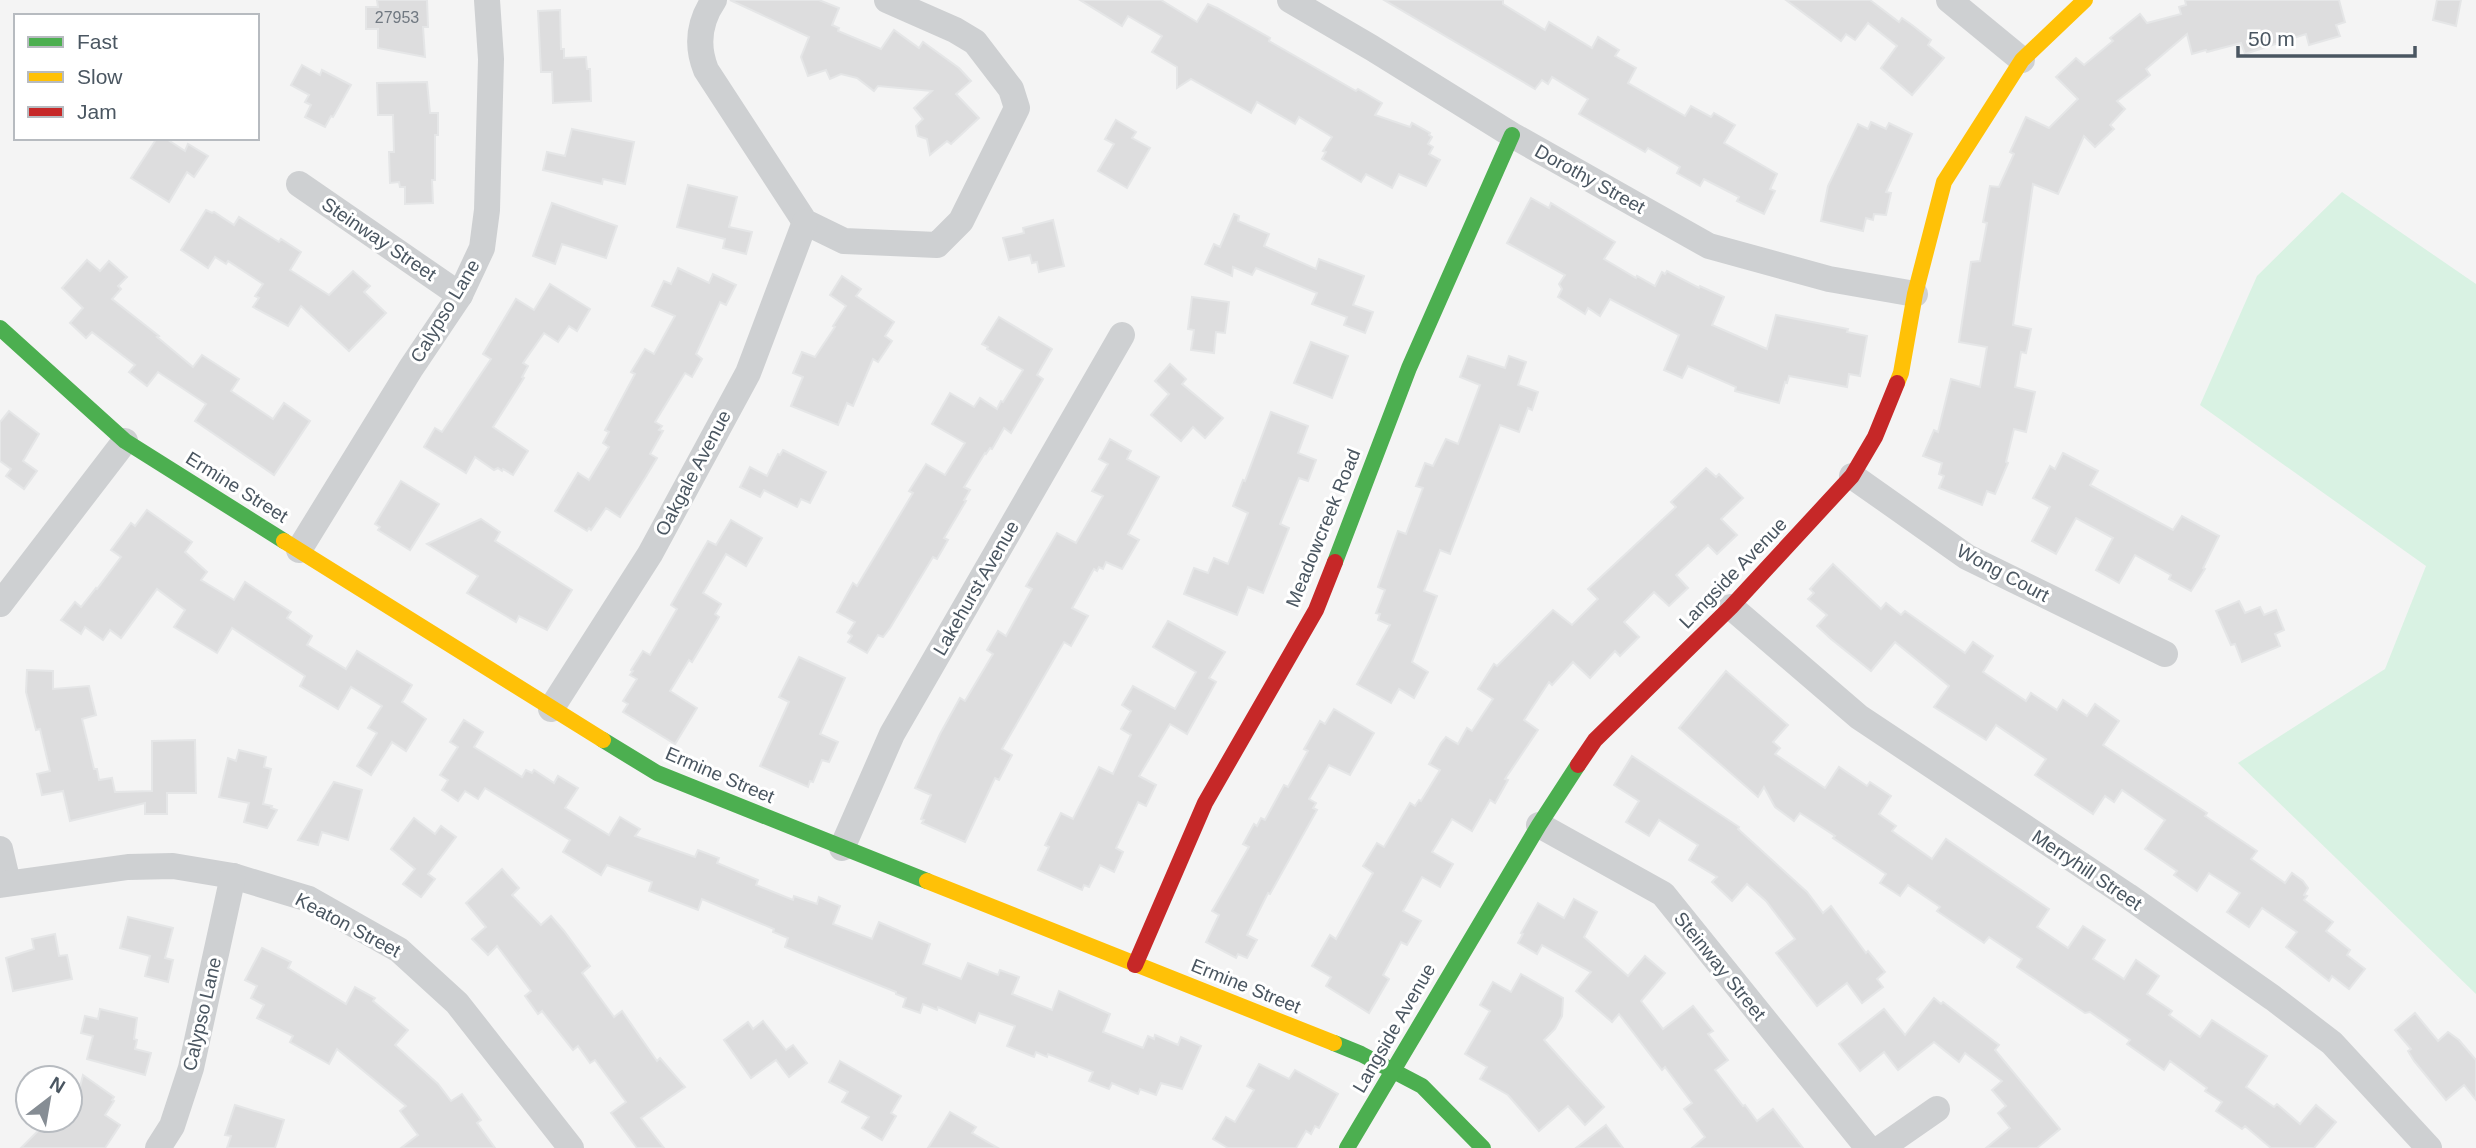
<svg xmlns="http://www.w3.org/2000/svg" width="2476" height="1148" font-family="Arial,sans-serif">
<style>
.green{fill:#d9f2e3}
.building{fill:#ddddde;stroke:#e5e6e7;stroke-width:2}
.lines{fill:none;stroke-linecap:round;stroke-linejoin:round}
.street{stroke:#ced0d2;stroke-width:26}
.fast{stroke:#4caf50;stroke-width:16}
.slow{stroke:#ffc107;stroke-width:16}
.jam{stroke:#c62828;stroke-width:16}
.labels{text-anchor:middle;dominant-baseline:central;stroke-width:6;stroke-linejoin:round;paint-order:stroke}
.number-label{font-size:16px;fill:#707881}
.street-label{font-size:19px;fill:#4a5661;stroke:#fff}
</style>
<rect width="100%" height="100%" fill="#f4f4f4"/>
<path class="green" d="M2342 192 2476 284V994L2238 763 2385 669 2426 566 2200 405 2257 276Z"/>
<g class="building">
<path d="M377 0H427L428 27H423L425 57 378 48V29H366V7H378Z"/>
<path d="M730 0H819L839 8 832 25 839 28 838 31 881 49 894 30 919 48 923 42 959 68 971 81 956 94 979 118 951 144 947 141 930 155 927 139 918 136 916 126 923 119 914 108 932 91 878 86 874 91 857 78 841 74 830 79 826 70 808 76 801 57 809 37Z"/>
<path d="M1080 0H1161L1197 22 1208 4 1217 8 1270 38 1269 41 1356 91 1358 89 1382 103 1375 115 1410 127 1412 123 1430 133 1429 135 1432 137 1428 144 1433 147 1429 154 1440 160 1426 186 1399 174 1392 188 1366 174 1361 182 1322 159 1326 152 1323 151 1332 137 1299 117 1295 124 1257 102 1251 113 1191 79 1177 88V67L1152 52 1162 36 1128 16 1122 26Z"/>
<path d="M1384 0H1503V4L1545 30 1549 22 1592 48 1598 37 1619 50 1615 56 1636 68 1628 83 1685 116 1691 106 1711 117 1714 113 1735 125 1724 143 1777 174 1770 189 1775 191 1764 214 1737 201 1739 197 1704 179 1700 186 1677 173 1680 167 1648 148 1645 152 1579 114 1588 99 1552 77 1548 84 1542 80 1535 89Z"/>
<path d="M1786 0H1870L1899 22 1902 18 1912 25 1931 40 1928 45 1944 58 1912 95 1881 68 1897 46 1868 23 1855 40 1846 34 1841 41Z"/>
<path d="M2185 0H2339L2345 22 2336 25 2340 36 2309 45 2306 34 2245 54 2241 43 2207 52 2206 50 2192 54 2187 34 2146 69 2150 75 2117 101 2125 109 2110 125 2114 129 2095 147 2084 136 2058 194 2033 184 2013 325 2031 329 2026 353 2021 352 2015 387 2035 392 2026 432 2014 429 2006 462 2008 463 1995 494 1987 491 1982 505 1939 488 1944 476 1939 474 1942 463 1923 456 1934 430 1938 432 1951 379 1980 387 1987 347 1959 342 1971 262 1980 261 1987 223 1983 222 1990 186 1999 187 2014 154 2010 152 2026 117 2049 128 2078 99 2056 77 2076 58 2084 65 2113 41 2110 38 2140 14 2147 23 2181 14 2179 7 2186 5Z"/>
<path d="M2437 0H2461L2456 26 2433 20Z"/>
<path d="M560 10 561 49H564V58L586 57 587 69H590L591 101 553 103 552 72H541L538 11Z"/>
<path d="M302 65 320 75 322 70 351 85 333 117 331 116 325 127 305 117 311 105 305 102 309 95 291 85Z"/>
<path d="M427 82 430 113H438V135H435V180H432L433 203 405 204V187H400L399 182 390 183 389 152H394L393 115H378L377 83Z"/>
<path d="M1116 120 1136 132 1132 138 1150 148 1127 188 1098 171 1114 144 1105 139Z"/>
<path d="M1871 122 1886 129 1889 123 1912 134 1886 192 1891 193 1886 215 1874 214 1873 220 1866 218 1863 231 1821 221 1828 186 1858 124 1868 129Z"/>
<path d="M572 129 634 142 625 184 603 179 602 184 543 170 547 152 565 156Z"/>
<path d="M157 138H165L185 151 188 144 208 156 194 177 187 172 169 202 131 178Z"/>
<path d="M688 185 737 197 729 227 752 232 746 254 723 248 725 239 677 227Z"/>
<path d="M1531 198 1549 208 1551 203 1615 242 1604 259 1636 278 1637 276 1655 286 1662 272 1665 274 1667 271 1699 288 1700 286 1724 297 1712 325 1767 349 1776 315 1848 329 1847 332 1867 336 1860 376 1849 374 1847 387 1789 376 1787 383 1785 382 1779 403 1735 391 1736 387 1688 366 1682 378 1664 370 1679 335 1610 299 1600 316 1588 308 1585 314 1558 297 1562 289 1559 284 1565 275 1507 243Z"/>
<path d="M552 203 617 226 606 258 562 244 555 264 533 256Z"/>
<path d="M206 210 212 213 214 212 234 225 239 217 279 242 281 239 301 252 290 270 329 295 353 271 370 286 364 292 386 313 349 351 301 306 288 326 253 307 259 298 255 296 263 284 228 261 226 264 215 257 208 268 181 250Z"/>
<path d="M1234 214 1239 216 1238 221 1269 234 1264 246 1316 269 1319 259 1364 276 1353 305 1373 312 1365 333 1344 325 1347 317 1312 304 1317 293 1256 268 1252 275 1233 267 1232 276 1205 264 1214 244 1220 247Z"/>
<path d="M1053 220 1064 266 1039 272 1037 262 1032 263 1030 255 1009 260 1003 238 1024 233 1023 228Z"/>
<path d="M87 260 100 271 109 261 127 277 118 286 121 289 112 299 159 336 157 337 193 367 202 355 239 379 231 391 273 419 284 403 310 421 274 475 195 421 206 404 158 372 147 386 129 372 135 365 92 332 86 338 70 323 83 308 62 288Z"/>
<path d="M678 268 709 283 713 274 736 285 726 305 720 302 696 354 702 359 692 377 685 373 655 422 662 426 659 430 663 431 650 454 657 458 645 478 620 517 606 508 591 530 589 528 587 531 555 511 578 473 589 480 609 447 603 443 609 432 605 430 635 374 631 372 645 349 654 354 675 316 652 306 664 281 671 284Z"/>
<path d="M842 276 861 289 856 296 894 322 885 336 892 341 878 362 873 359 853 406 847 403 838 425 791 406 803 377 793 373 802 352 815 357 835 327 833 326 846 306 830 295Z"/>
<path d="M550 284 590 309 577 331 569 326 558 342 544 333 523 363 528 366 522 377 524 378 493 427 528 451 513 475 503 469 502 471 498 468 494 470 475 457 466 473 424 447 435 428 442 432 491 359 483 354 516 299 534 310Z"/>
<path d="M1192 297 1229 302 1225 333 1216 332 1214 353 1191 350 1194 330 1188 329Z"/>
<path d="M999 317 1052 349 1037 375 1043 379 1011 433 1004 428 992 449 990 448 986 454 985 453 964 487 970 490 964 500 966 501 944 538 948 540 937 559 933 557 890 628 883 637 878 635 867 653 848 642 852 636 848 633 855 622 837 612 853 583 857 586 913 493 909 491 926 464 945 475 965 443 932 424 950 393 974 407 980 398 997 409 1001 401 1003 402 1023 370 987 349 988 347 982 344Z"/>
<path d="M1311 342 1348 356 1332 398 1294 383Z"/>
<path d="M1468 356 1505 368 1509 356 1526 362 1518 385 1538 392 1532 410 1528 408 1519 432 1500 425 1450 554 1440 550 1424 591 1437 596 1412 662 1428 672 1414 698 1399 689 1391 703 1357 684 1390 625 1378 620 1380 614 1376 613 1385 590 1378 587 1398 531 1406 534 1423 488 1416 486 1425 463 1433 466 1446 439 1458 444 1480 385 1460 377Z"/>
<path d="M1170 364 1186 379 1182 384 1223 418 1205 438 1193 427 1181 441 1151 415 1169 394 1155 381Z"/>
<path d="M9 411 39 434 23 461 37 471 24 489 6 476 11 469 0 461V422Z"/>
<path d="M1271 412 1308 426 1298 453 1316 460 1308 481 1299 478 1280 524 1289 528 1263 593 1248 587 1237 615 1184 594 1194 568 1208 573 1214 558 1228 564 1248 513 1233 506 1243 480 1245 481Z"/>
<path d="M1110 439 1131 451 1127 459 1159 477 1128 534 1139 540 1122 569 1106 562 1103 569 1099 567 1097 571 1094 569 1072 608 1088 616 1071 646 1064 642 1002 749 1012 755 999 780 995 778 965 842 922 823 924 820 921 819 931 795 915 788 940 734 960 698 965 701 993 654 987 650 998 631 1006 636 1032 589 1026 586 1057 533 1076 543 1103 496 1092 491 1108 464 1099 459Z"/>
<path d="M783 450 826 472 810 503 801 499 797 507 764 490 760 497 740 487 750 467 767 476 778 454 780 455Z"/>
<path d="M2063 453 2098 471 2090 485 2173 530 2182 516 2219 536 2203 568 2205 569 2191 591 2169 579 2171 575 2135 555 2119 583 2096 570 2113 538 2076 518 2056 554 2032 541 2050 507 2033 498 2050 466 2055 469Z"/>
<path d="M1706 468 1716 477 1719 474 1743 498 1721 519 1737 535 1717 554 1708 545 1676 575 1688 588 1669 606 1654 592 1624 622 1639 637 1620 656 1615 651 1590 678 1573 662 1552 685 1549 682 1524 720 1538 730 1505 779 1508 780 1495 803 1490 800 1472 831 1452 819 1432 852 1453 864 1440 887 1422 877 1403 911 1421 921 1407 945 1401 942 1383 975 1389 979 1369 1013 1326 986 1331 977 1312 966 1330 935 1336 939 1373 873 1363 866 1377 843 1384 847 1410 803 1415 806 1419 800 1421 801 1440 770 1429 764 1441 743 1446 737 1458 744 1467 728 1472 731 1493 699 1478 689 1494 664 1497 666 1553 610 1572 625 1598 599 1588 589 1676 507 1671 502Z"/>
<path d="M401 481 439 504 410 550 378 530 380 527 375 524Z"/>
<path d="M147 510 192 542 185 552 207 572 201 580 234 600 245 582 291 612 287 618 312 636 307 645 346 669 357 651 412 685 402 702 426 719 406 751 392 742 371 775 357 766 377 733 368 728 382 706 351 687 338 709 300 686 305 676 232 628 217 653 174 627 185 610 157 589 121 638 110 630 103 640 85 627 81 634 61 620 75 602 81 607 96 588 97 589 121 557 111 550 131 523 135 526Z"/>
<path d="M481 519 500 532 495 541 572 590 547 630 519 616 516 622 467 593 478 576 427 544Z"/>
<path d="M731 520 762 538 746 566 726 554 703 593 721 604 715 614 719 617 692 662 689 660 670 691 697 708 675 744 623 712 628 704 623 701 637 679 630 675 633 671 631 670 643 651 650 655 677 609 671 605 708 541 716 545Z"/>
<path d="M1833 564 1881 609 1886 603 1901 615 1905 611 1965 653 1973 642 1993 656 1983 672 2026 701 2031 693 2057 710 2063 700 2087 716 2095 704 2119 721 2103 745 2207 813 2205 816 2257 851 2251 859 2285 883 2292 873 2303 881 2308 888 2304 895 2307 896 2304 900 2333 922 2326 931 2350 950 2347 955 2365 969 2349 989 2332 976 2329 981 2286 947 2297 932 2262 908 2249 927 2227 912 2240 893 2209 873 2197 891 2174 875 2177 871 2145 849 2165 820 2122 790 2114 802 2105 796 2093 814 2035 775 2046 759 1996 725 1986 740 1934 707 1949 686 1895 642 1871 671 1831 639 1817 626 1827 615 1808 599 1814 593 1810 589Z"/>
<path d="M2239 601 2245 613 2260 607 2264 615 2276 610 2284 630 2275 634 2280 646 2242 662 2235 644 2231 645 2216 611Z"/>
<path d="M1168 621 1225 652 1209 678 1216 682 1187 734 1170 724 1139 776 1156 785 1146 806 1138 802 1116 848 1123 852 1114 872 1100 865 1089 887 1084 885 1082 890 1038 870 1049 847 1045 845 1061 813 1073 819 1099 767 1113 774 1131 735 1121 729 1131 711 1122 705 1133 686 1175 709 1196 672 1153 647Z"/>
<path d="M799 657 845 678 820 734 838 742 829 762 822 760 813 782 810 781 808 787 760 766 789 702 779 697Z"/>
<path d="M27 670 53 671V689L89 686 96 715 82 719 94 769H97L99 780 112 778 115 792 152 791V741L195 740 196 793H167V814H145V803L70 821 63 791 42 795 37 774 50 771 40 729 36 730 26 692Z"/>
<path d="M1726 671 1788 725 1773 742 1780 748 1775 754 1825 788 1839 767 1867 786 1870 782 1891 796 1879 814 1896 826 1892 831 1932 859 1946 839 1974 858 2049 909 2037 927 2068 948 2083 926 2105 940 2093 959 2124 979 2136 960 2159 976 2147 994 2172 1011 2169 1015 2200 1037 2212 1020 2267 1056 2246 1087 2274 1107 2277 1104 2300 1124 2316 1105 2336 1122 2314 1148H2271L2245 1126 2242 1129 2216 1111 2222 1102 2205 1091 2207 1088 2170 1061 2164 1070 2127 1044 2130 1040 2090 1012 2085 1013 2017 967 2022 959 1989 937 1984 943 1937 911 1940 907 1908 885 1900 896 1880 883 1886 874 1833 838 1835 836 1800 813 1794 821 1775 807 1764 787 1758 797 1679 728Z"/>
<path d="M1334 709 1374 733 1350 775 1329 765 1309 799 1316 803 1313 808 1317 810 1270 894 1268 893 1247 935 1257 940 1247 958 1238 954 1236 958 1206 942 1219 915 1212 911 1249 847 1243 844 1254 824 1257 826 1261 818 1265 820 1284 785 1288 787 1308 751 1304 749 1320 721 1325 724Z"/>
<path d="M464 720 483 732 474 747 522 777 526 770 532 773 534 770 554 783 558 776 578 788 565 808 609 835 620 817 640 829 635 836 695 857 698 850 719 858 717 863 758 880 756 885 793 900 794 896 817 904 819 897 840 906 833 924 872 939 879 922 930 944 923 964 961 979 968 963 998 975 1000 970 1019 977 1012 994 1052 1010 1059 991 1110 1014 1103 1032 1143 1048 1148 1036 1154 1039 1155 1035 1178 1045 1181 1037 1201 1046 1182 1089 1161 1083 1156 1095 1140 1089 1138 1094 1112 1083 1109 1089 1089 1081 1093 1072 1048 1054 1047 1057 1036 1052 1034 1057 1007 1046 1015 1026 979 1013 975 1023 938 1007 937 1010 923 1004 920 1013 903 1007 906 998 896 994V992L785 947 788 938 773 932 774 929 702 899 698 910 649 891 652 882 607 865 601 875 563 852 570 840 485 788 478 799 465 791 458 801 442 790 448 780 440 775 458 747 450 742Z"/>
<path d="M239 750 266 757 264 767 271 769 263 804 272 806 271 808 277 810 267 828 244 822 249 803 219 797 228 758 236 761Z"/>
<path d="M1632 756 1739 827 1738 829 1807 892 1823 913 1831 906 1866 953 1868 951 1885 972 1877 979 1883 987 1862 1003 1847 983 1817 1006 1776 953 1795 939 1766 901 1747 884 1732 901 1712 882 1717 877 1689 860 1698 845 1659 820 1649 836 1626 822 1639 801 1614 785Z"/>
<path d="M334 782 362 790 348 840 322 832 318 845 298 840Z"/>
<path d="M414 818 435 834 441 826 456 837 428 874 435 879 421 897 403 884 415 869 391 849Z"/>
<path d="M502 869 519 888 512 895 541 925 551 916 564 931 590 966 582 973 614 1017 622 1011 657 1061 660 1058 685 1087 641 1118 664 1148H637L611 1113 626 1102 595 1060 590 1063 578 1046 573 1050 542 1011 538 1014 525 996 531 991 497 946 488 955 472 939 486 927 466 903Z"/>
<path d="M1574 899 1597 912 1584 937 1628 976 1645 956 1665 973 1641 1001 1663 1029 1693 1006 1713 1031 1708 1034 1728 1060 1715 1070 1743 1106 1745 1105 1757 1121 1773 1109 1803 1148H1692L1705 1137 1684 1109 1692 1103 1665 1067 1662 1070 1619 1014 1612 1022 1576 991 1591 972 1542 945 1537 954 1518 943 1523 934 1521 933 1538 903 1564 918Z"/>
<path d="M128 917 173 928 165 958 173 960 168 982 145 976 150 956 120 948Z"/>
<path d="M55 934 59 956 67 955 72 979 13 991 6 958 34 949 32 939Z"/>
<path d="M262 948 291 962 288 968 346 1004 355 987 375 998 373 1001 408 1030 395 1045 438 1084 451 1101 462 1094 481 1120 477 1123 495 1148H401L418 1135 400 1111 406 1106 337 1049 329 1064 290 1042 293 1036 257 1018 264 1005 251 998 257 986 245 980Z"/>
<path d="M1521 974 1563 998 1562 1016 1555 1029 1544 1040 1604 1107 1585 1125 1568 1106 1539 1131 1508 1095 1480 1079 1487 1067 1465 1054 1490 1011 1480 1005 1493 982 1511 992Z"/>
<path d="M1934 998 1941 1004 1943 1002 1999 1045 1995 1050 2060 1129 2037 1148H1986L2010 1128 1998 1113 2006 1106 1992 1090 2002 1081 1965 1053 1959 1062 1934 1042 1898 1070 1884 1052 1860 1071 1839 1044 1884 1009 1905 1035Z"/>
<path d="M100 1009 137 1018 134 1039 137 1040 135 1049 151 1053 145 1075 87 1059 93 1036 81 1033 85 1016 98 1019Z"/>
<path d="M2415 1013 2438 1041 2448 1032 2459 1040 2476 1060V1100L2464 1085 2446 1100 2414 1061 2408 1051 2411 1049 2395 1030Z"/>
<path d="M763 1021 786 1050 793 1045 807 1063 789 1077 776 1060 751 1078 724 1040 748 1022 753 1029Z"/>
<path d="M840 1061 901 1096 891 1113 896 1116 882 1140 862 1128 869 1117 842 1102 848 1092 829 1082Z"/>
<path d="M1259 1064 1289 1079 1295 1070 1338 1094 1319 1128 1315 1126 1311 1134 1306 1131 1296 1148H1228L1213 1139 1226 1117 1235 1122 1254 1090 1247 1086Z"/>
<path d="M83 1075 114 1097 112 1100 114 1101 105 1115 120 1125 105 1148H21L49 1120H70V1085L79 1091Z"/>
<path d="M235 1105 284 1120 275 1148H227L231 1136 225 1135Z"/>
<path d="M950 1112 976 1127 972 1133 998 1148H928Z"/>
<path d="M1606 1125 1623 1148H1576Z"/>
</g>
<g class="lines">
<g class="street">
<path d="M714 0C699 22 696 45 706 70L805 222 844 241 937 245 961 221 1017 108 1011 89 975 42 955 30 887 0"/>
<path d="M1290 0 1372 48 1512 135 1709 246 1829 279 1915 294"/>
<path d="M1949 0 2022 60"/>
<path d="M299 184 460 295"/>
<path d="M1852 476 1967 557 2165 654"/>
<path d="M299 550 411 368 460 295 482 248 487 210 491 59 487 0"/>
<path d="M0 604 125 441"/>
<path d="M1731 607 1859 717 2128 896 2273 998 2332 1043 2429 1148"/>
<path d="M551 709 650 554 748 373 805 222"/>
<path d="M1539 825 1663 894 1868 1148"/>
<path d="M842 848 892 734 1122 335"/>
<path d="M0 849 8 883"/>
<path d="M0 885 128 867 173 866 233 876 309 899 399 950 457 1003 571 1148"/>
<path d="M158 1148 172 1126 191 1068 233 876"/>
<path d="M1881 1148 1937 1109"/>
</g>
<g class="fast">
<path d="M0 328 125 441 284 541"/>
<path d="M1335 562 1409 368 1512 135"/>
<path d="M603 740 657 773 927 881"/>
<path d="M1334 1043 1361 1054 1422 1086 1483 1148"/>
<path d="M1347 1148 1539 825 1578 765"/>
</g>
<g class="slow">
<path d="M1897 383 1901 373 1915 294 1944 182 2022 60 2085 0"/>
<path d="M284 541 603 740"/>
<path d="M927 881 1334 1043"/>
</g>
<g class="jam">
<path d="M1578 765 1595 740 1731 607 1852 476 1875 437 1897 383"/>
<path d="M1135 965 1205 803 1316 610 1335 562"/>
</g>
</g>
<g class="labels">
<g class="number-label">
<text x="397" y="17">27953</text>
</g>
<g class="street-label">
<text transform="translate(1590 179) rotate(29)">Dorothy Street</text>
<text transform="translate(379 239) rotate(34)">Steinway Street</text>
<text transform="translate(445 311) rotate(-59)">Calypso Lane</text>
<text transform="translate(693 473) rotate(-62)">Oakgale Avenue</text>
<text transform="translate(237 487) rotate(32)">Ermine Street</text>
<text transform="translate(1323 528) rotate(-68)">Meadowcreek Road</text>
<text transform="translate(1733 573) rotate(-46)">Langside Avenue</text>
<text transform="translate(2003 573) rotate(28)">Wong Court</text>
<text transform="translate(976 588) rotate(-60)">Lakehurst Avenue</text>
<text transform="translate(720 775) rotate(23)">Ermine Street</text>
<text transform="translate(2087 870) rotate(34)">Merryhill Street</text>
<text transform="translate(348 925) rotate(28)">Keaton Street</text>
<text transform="translate(1720 966) rotate(51)">Steinway Street</text>
<text transform="translate(1246 986) rotate(22)">Ermine Street</text>
<text transform="translate(202 1014) rotate(-77)">Calypso Lane</text>
<text transform="translate(1394 1028) rotate(-60)">Langside Avenue</text>
</g>
</g>
<rect x="14" y="14" width="245" height="126" fill="#ffffff" stroke="#b7bbc0" stroke-width="2"/>
<rect x="28" y="37" width="35" height="10" fill="#4caf50" stroke="#b7bbc0" stroke-width="2"/>
<text x="77" y="49" font-size="21" fill="#4a5661">Fast</text>
<rect x="28" y="72" width="35" height="10" fill="#ffc107" stroke="#b7bbc0" stroke-width="2"/>
<text x="77" y="84" font-size="21" fill="#4a5661">Slow</text>
<rect x="28" y="107" width="35" height="10" fill="#c62828" stroke="#b7bbc0" stroke-width="2"/>
<text x="77" y="119" font-size="21" fill="#4a5661">Jam</text>
<g transform="translate(49 1099) rotate(31)"><circle r="33" fill="#ffffff" stroke="#b7bbc0" stroke-width="2"/>
<path d="M0-5L12 26L0 18L-12 26Z" fill="#868d94"/>
<text y="-10" font-size="19" font-weight="bold" text-anchor="middle" fill="#4a5661">N</text>
</g>
<path d="M2238 46v10h177v-10" fill="none" stroke="#4a5661" stroke-width="3.5"/>
<text x="2248" y="46" font-size="21" fill="#4a5661" stroke="#ffffff" stroke-width="5" paint-order="stroke">50 m</text>
</svg>
